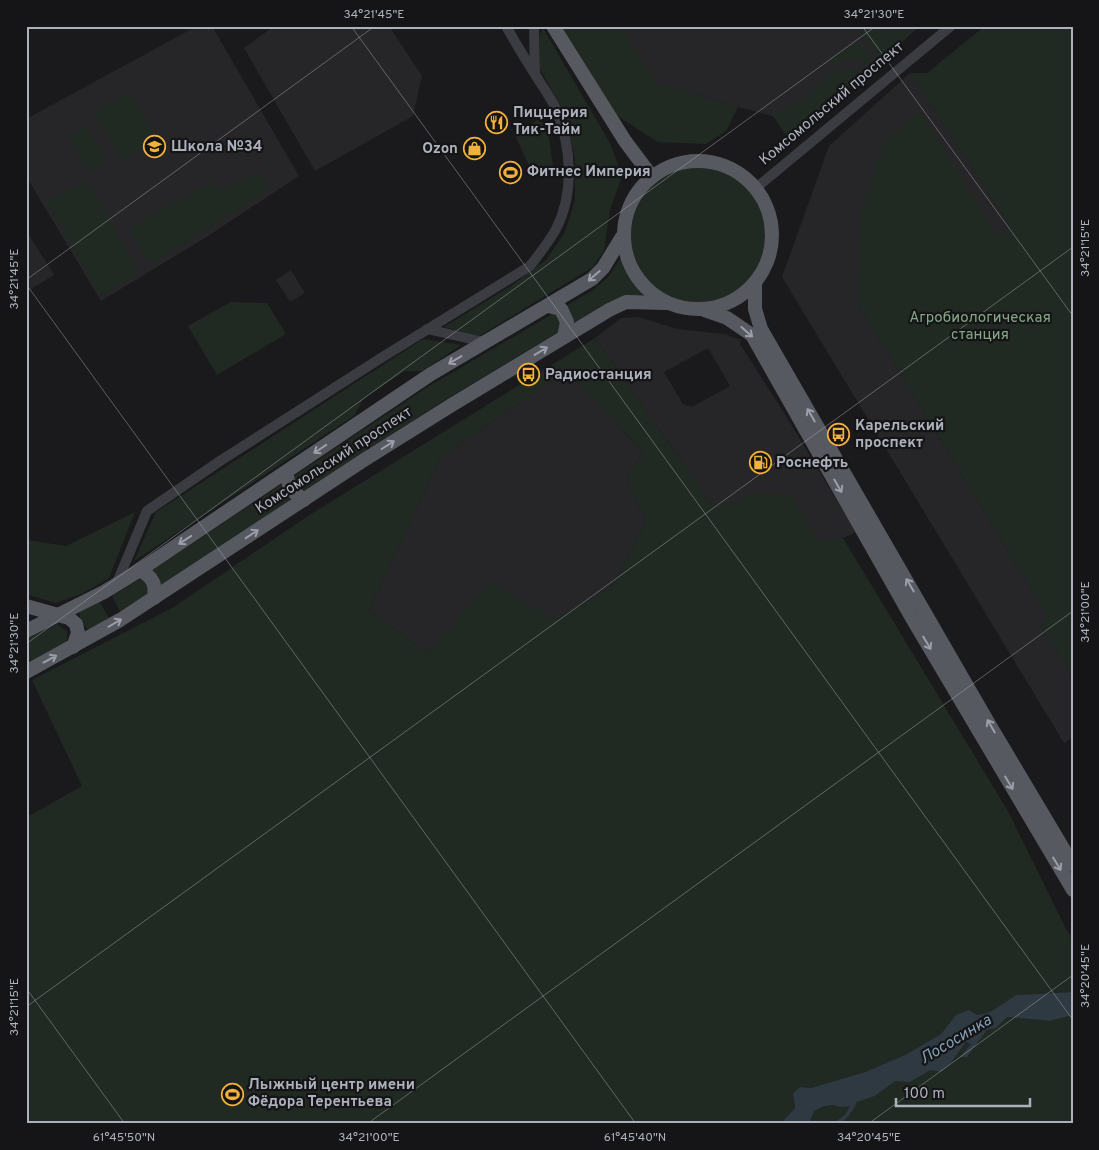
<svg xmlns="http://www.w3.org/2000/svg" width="1099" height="1150" font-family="Overpass,sans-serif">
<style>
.built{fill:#262629;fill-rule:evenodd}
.green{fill:#212a22;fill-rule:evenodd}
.water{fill:#2f3941}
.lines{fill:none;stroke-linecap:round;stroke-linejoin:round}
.minor{stroke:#3b3c41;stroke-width:10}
.major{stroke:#575960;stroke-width:14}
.oneway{stroke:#9b9faa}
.ticks{fill:none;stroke:#acb1bc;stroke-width:1;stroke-opacity:0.45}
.labels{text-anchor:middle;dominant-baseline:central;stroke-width:4.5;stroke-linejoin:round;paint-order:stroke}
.street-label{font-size:15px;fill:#acb1bc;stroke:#151517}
.poi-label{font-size:15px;font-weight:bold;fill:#acb1bc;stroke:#151517;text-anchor:start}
.park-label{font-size:15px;fill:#84a685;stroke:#151517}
.water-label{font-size:16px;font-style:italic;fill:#84a0b6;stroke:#151517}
.neatline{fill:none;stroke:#acb1bc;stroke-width:2}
.ticks-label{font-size:12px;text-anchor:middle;fill:#acb1bc}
</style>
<rect width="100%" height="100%" fill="#1a1a1c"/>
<g class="built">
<path d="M197 26H212L299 176 205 238 101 301 26 176V119Z"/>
<path d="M274 26H389L422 76 413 116 315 171 244 48Z"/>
<path d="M620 26H920L789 139 773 116 738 107 656 82Z"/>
<path d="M910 73 1011 228 997 237 919 112 858 304 1049 619 1041 625 1073 678V737L1064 743 782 277 829 146Z"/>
<path d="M26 230 54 275 26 292Z"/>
<path d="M291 270 305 293 290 302 276 280Z"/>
<path d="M639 317 677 329 724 334 741 340 740 344 786 416 856 532 841 539 818 542 755 493 730 505H712L595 338 621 318ZM708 348 730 386 692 407 683 404 664 372Z"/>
<path d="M567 370 643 452 626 479 646 521 614 585 556 620 490 583 427 653 369 610 440 458Z"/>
</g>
<g class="green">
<path d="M562 26H620L656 82 738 107 726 131 706 144 658 142 617 116Z"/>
<path d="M855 26H912C912 39 891 50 882 58Z"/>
<path d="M985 26H1073V678L1041 625 1049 619 858 304 861 212 883 144 919 111 997 236 1011 228 910 73H927Z"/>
<path d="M543 28 610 143 622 176 610 210 604 250 593 267 479 336 444 327 511 286 546 260 565 232 575 201V158L564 112 540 69V34Z"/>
<path d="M858 42 874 66 870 69C857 52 848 59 831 66L828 61Z"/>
<path d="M851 69 860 78 789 139 773 116 817 90 814 85 834 73Z"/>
<path d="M128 91 157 139 122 160 93 113Z"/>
<path d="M540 118 549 138 553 166 532 172 515 135Z"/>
<path d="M86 127 107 161 90 172 68 137Z"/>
<circle cx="699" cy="235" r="68"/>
<path d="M258 170 269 189 154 263 146 259 128 228 210 183 220 190Z"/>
<path d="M87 180 139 273 100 296 47 202Z"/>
<path d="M621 258 629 278 643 295 623 297 603 305 435 406 291 499 161 588 159 577 153 570 426 388 593 290 608 277Z"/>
<path d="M231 302 267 303 286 334 217 375 188 326Z"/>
<path d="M595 338 712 505H730L755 493 790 494 818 541 843 538 1009 813 1066 929 1073 940V992L1016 995 990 1012 976 1015H956L941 1034 905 1055 865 1072 811 1088 800 1087 793 1093 795 1108 780 1124H26V812L29 816 82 786 32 680 174 607 308 516ZM567 370 643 452 626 479 646 521 614 585 556 620 490 582 427 653 369 610 440 458Z"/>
<path d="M423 339 461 345 422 371H405L363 399 355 415 134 561 156 512Z"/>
<path d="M135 512 109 578 83 593 56 603 26 594V540L66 546Z"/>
<path d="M142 578 148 585 149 594 120 611 112 596Z"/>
<path d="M99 601 109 618 89 630 81 623 79 612Z"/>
<path d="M57 624 67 631V643L26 664V639Z"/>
<path d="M1073 1015V1124H837L851 1114 857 1102 875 1096 895 1081 910 1082 931 1070 950 1064 966 1042 971 1043 967 1057 987 1030 996 1028 1007 1017 1050 1021Z"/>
<path d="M832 1105C839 1107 844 1105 850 1106 844 1125 825 1124 809 1124L814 1111Z"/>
</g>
<path class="water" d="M1073 992V1015L1050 1021 1007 1017 996 1028 987 1030 967 1057H960L971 1044 966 1042 950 1064 941 1072 931 1070 910 1082 895 1081 875 1096 857 1102C852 1113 845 1124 832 1124L845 1115 850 1106 841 1107 832 1105 823 1107 814 1111 809 1124H780L795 1108 793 1093 800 1087 811 1088 865 1072 905 1055 941 1034 956 1015 969 1010 977 1015 990 1012 1016 995Z"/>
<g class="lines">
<g class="minor">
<path d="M534 26 535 73"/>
<path d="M756 188 951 26"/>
<path d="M427 329 484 342"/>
<path d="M116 585 147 511 220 461 381 358 530 266C539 254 549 242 556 229 575 192 571 145 556 109 551 98 544 89 538 79 527 62 516 44 506 26"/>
</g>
<g class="major">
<path d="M553 26 625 141 652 177"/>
<circle cx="698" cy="235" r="74"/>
<path d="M755 284V309L761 329 989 724 1073 865"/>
<path d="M548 306 561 309 567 322 564 337"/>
<path d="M704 310 727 318 752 335 912 618 1073 890"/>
<path d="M286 472 290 489 304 500"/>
<path d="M140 570C153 577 156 584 154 598"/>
<path d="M26 606 69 618 76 624 78 633 73 647"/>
<path d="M26 631 104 592 140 570 431 374 592 279 603 268 622 237"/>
<path d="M26 672 120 620 364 460 450 406 609 310 626 302 667 303"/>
</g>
</g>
<defs><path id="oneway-shaft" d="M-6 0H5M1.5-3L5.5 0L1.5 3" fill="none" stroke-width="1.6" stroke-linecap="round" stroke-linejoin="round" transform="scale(1.25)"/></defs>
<g class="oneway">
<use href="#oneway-shaft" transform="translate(594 276) rotate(139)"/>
<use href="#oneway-shaft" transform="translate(747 332) rotate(42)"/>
<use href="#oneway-shaft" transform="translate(541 351) rotate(-31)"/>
<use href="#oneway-shaft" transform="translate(455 360) rotate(149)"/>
<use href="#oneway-shaft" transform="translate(811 415) rotate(-120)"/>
<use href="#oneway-shaft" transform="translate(388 445) rotate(-32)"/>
<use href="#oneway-shaft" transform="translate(320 449) rotate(146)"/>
<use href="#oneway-shaft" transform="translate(838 486) rotate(60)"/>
<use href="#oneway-shaft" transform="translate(252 534) rotate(-33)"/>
<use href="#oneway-shaft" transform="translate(185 540) rotate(147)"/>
<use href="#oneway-shaft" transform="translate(910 585) rotate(-120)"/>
<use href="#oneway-shaft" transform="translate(115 623) rotate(-30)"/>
<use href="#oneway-shaft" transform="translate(927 643) rotate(59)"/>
<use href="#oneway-shaft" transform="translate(50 659) rotate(-28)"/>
<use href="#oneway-shaft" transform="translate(991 726) rotate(-120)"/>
<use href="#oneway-shaft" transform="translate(1009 783) rotate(59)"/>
<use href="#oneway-shaft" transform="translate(1057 864) rotate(59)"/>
</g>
<path class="ticks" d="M351 26 1073 1020M862 26 1073 316M26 280 375 26M26 284 636 1124M26 644 876 26M26 988 125 1124M26 1007 1073 247M367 1124 1073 611M868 1124 1073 975"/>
<defs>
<symbol id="restaurant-ring" viewBox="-11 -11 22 22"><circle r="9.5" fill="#151517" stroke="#f2b13b" stroke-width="1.5"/><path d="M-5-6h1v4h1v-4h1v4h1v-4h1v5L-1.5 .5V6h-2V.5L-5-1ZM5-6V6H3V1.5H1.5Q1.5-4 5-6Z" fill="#f2b13b"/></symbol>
<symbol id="school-ring" viewBox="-11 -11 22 22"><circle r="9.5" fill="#151517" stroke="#f2b13b" stroke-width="1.5"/><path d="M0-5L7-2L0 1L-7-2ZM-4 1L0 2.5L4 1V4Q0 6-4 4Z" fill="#f2b13b"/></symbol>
<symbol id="shop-ring" viewBox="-11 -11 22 22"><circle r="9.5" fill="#151517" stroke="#f2b13b" stroke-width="1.5"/><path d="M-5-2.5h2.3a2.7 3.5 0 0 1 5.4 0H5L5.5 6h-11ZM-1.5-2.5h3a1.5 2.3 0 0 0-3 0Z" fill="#f2b13b"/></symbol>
<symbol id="stadium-ring" viewBox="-11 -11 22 22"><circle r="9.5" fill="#151517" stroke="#f2b13b" stroke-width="1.5"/><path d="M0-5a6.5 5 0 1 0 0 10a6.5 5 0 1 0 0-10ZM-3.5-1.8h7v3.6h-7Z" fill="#f2b13b"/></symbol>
<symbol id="bus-ring" viewBox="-11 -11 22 22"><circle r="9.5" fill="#151517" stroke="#f2b13b" stroke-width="1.5"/><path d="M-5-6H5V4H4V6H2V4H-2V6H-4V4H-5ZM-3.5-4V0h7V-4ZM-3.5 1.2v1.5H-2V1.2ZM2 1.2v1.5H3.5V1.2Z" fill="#f2b13b"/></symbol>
<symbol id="fuel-ring" viewBox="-11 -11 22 22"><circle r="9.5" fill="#151517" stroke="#f2b13b" stroke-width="1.5"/><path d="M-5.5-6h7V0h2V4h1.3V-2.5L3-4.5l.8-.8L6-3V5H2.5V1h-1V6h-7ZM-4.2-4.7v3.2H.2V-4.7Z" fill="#f2b13b"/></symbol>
</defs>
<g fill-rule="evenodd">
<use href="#restaurant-ring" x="484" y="110" width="25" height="25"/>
<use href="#school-ring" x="142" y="134" width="25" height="25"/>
<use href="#shop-ring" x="462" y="136" width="25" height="25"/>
<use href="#stadium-ring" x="498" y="160" width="25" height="25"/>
<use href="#bus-ring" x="516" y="362" width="25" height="25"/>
<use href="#bus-ring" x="826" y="422" width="25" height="25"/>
<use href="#fuel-ring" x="748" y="450" width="25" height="25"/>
<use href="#stadium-ring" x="220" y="1082" width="25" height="25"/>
</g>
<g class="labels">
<g class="street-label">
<text transform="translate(832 104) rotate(-40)">Комсомольский проспект</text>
<text transform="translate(334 461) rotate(-33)">Комсомольский проспект</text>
</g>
<g class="poi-label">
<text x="513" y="113">Пиццерия<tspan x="513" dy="17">Тик-Тайм</tspan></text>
<text x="171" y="147">Школа №34</text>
<text x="458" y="149" text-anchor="end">Ozon</text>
<text x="527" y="172">Фитнес Империя</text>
<text x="545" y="375">Радиостанция</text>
<text x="855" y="426">Карельский<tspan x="855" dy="17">проспект</tspan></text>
<text x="776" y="463">Роснефть</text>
<text x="248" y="1085">Лыжный центр имени<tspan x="248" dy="17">Фёдора Терентьева</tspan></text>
</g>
<g class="park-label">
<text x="980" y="318">Агробиологическая<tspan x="980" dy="17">станция</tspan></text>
</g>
<g class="water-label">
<text transform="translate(956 1040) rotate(-31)">Лососинка</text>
</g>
</g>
<rect width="1099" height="1150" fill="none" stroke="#151517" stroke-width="55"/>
<path d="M896 1098v8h134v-8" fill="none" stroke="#acb1bc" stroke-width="2.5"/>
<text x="904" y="1098" font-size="15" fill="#acb1bc" stroke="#151517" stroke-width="4" paint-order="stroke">100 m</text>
<rect x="28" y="28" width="1044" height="1094" class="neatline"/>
<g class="ticks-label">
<text x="374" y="18">34°21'45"E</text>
<text x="874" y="18">34°21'30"E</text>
<text transform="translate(1085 248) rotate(-90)" y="4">34°21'15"E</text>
<text transform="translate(14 279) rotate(-90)" y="4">34°21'45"E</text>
<text transform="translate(1085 612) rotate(-90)" y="4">34°21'00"E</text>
<text transform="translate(14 643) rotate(-90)" y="4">34°21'30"E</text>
<text transform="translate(1085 976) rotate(-90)" y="4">34°20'45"E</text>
<text transform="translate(14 1007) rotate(-90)" y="4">34°21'15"E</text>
<text x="124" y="1141">61°45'50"N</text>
<text x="369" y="1141">34°21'00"E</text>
<text x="635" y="1141">61°45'40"N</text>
<text x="869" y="1141">34°20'45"E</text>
</g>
</svg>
